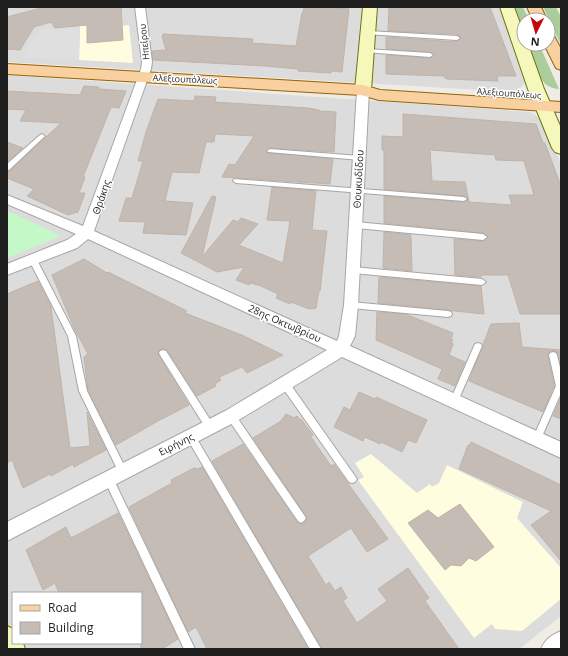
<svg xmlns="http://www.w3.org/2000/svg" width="568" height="656" font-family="'Open Sans',sans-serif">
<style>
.residential{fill:#dddcdc;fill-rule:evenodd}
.education{fill:#fefde0}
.forest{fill:#abcd9c}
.park{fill:#c4f8c7}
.parking{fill:#dfdfdf}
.building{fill:#c4bcb5;stroke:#c1b3a8;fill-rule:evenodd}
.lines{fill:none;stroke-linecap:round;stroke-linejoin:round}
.lane-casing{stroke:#a6a6a6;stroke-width:2}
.street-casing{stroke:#a6a6a6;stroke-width:2}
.secondary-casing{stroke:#6a7408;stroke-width:2}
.primary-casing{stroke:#956305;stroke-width:2}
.lane{fill:#fff;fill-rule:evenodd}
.street{fill:#fff;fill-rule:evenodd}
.secondary{fill:#f6f8bb;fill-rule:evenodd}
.primary{fill:#f9d1a1;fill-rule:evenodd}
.labels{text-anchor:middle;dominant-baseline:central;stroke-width:3;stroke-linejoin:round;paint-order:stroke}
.far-street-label{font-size:9px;fill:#1f1f1f;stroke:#fff}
.street-label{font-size:10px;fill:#1f1f1f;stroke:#fff}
</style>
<rect width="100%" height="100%" fill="#efece6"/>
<g class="residential">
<path d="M7 7H500L526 82 516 92 7 62Z"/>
<path d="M7 75 530 112 543 120 561 164V616L519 649H7ZM13 593H141V643H13Z"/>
</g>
<g class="education">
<path d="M120 21V26L129 25 133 63 79 60 80 26Z"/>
<path d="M371 454 417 493 430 484 432 487 439 483 447 465 523 502 517 518 561 568V599L522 631 495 629 492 624 474 638 358 480 364 477 355 463Z"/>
</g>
<g class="forest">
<path d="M512 7H523L529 20H524V37Z"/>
<path d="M543 7H556L561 17V45Z"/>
<path d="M527 44H539L559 89C537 88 533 61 527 44Z"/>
</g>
<path class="park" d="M7 211 58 234 59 237 7 258Z"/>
<path class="parking" d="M80 26 79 60 22 57 40 30Z"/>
<g class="building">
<path d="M45 7H121L123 40 87 43V25L55 28 51 22 34 27 20 50 7 49V17Z"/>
<path d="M304 7H337V8L349 9 342 72 331 71V73L298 71 299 69 265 66 153 60 152 51 166 50 162 36H163V34L253 39 252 43 296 46 302 13H303Z"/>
<path d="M389 7H490L516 76H497L498 81 446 79 444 76 386 74V55L430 58 434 55 430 52 386 49V37L457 42 461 38 457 34 388 31Z"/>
<path d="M84 86 99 87 98 89 126 91 119 108 111 107 83 177H85L79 193H85L78 212 68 215 27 196 34 189 7 178V172L10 171 61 123 20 121 26 110 7 109V91L80 95Z"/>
<path d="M195 96 216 97 215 102 308 108 319 110V111L336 112 334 152 270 148 266 151 268 153 333 159 330 184 222 177 229 164 235 165 254 136 215 134 214 142H206L199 173 172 172 165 201 193 203 186 235 143 233 145 222 119 221 126 198H132L143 161H138L146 132 158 99 194 101Z"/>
<path d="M403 114 536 124 543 143H545L561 186V314H520L508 275H481V277L455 275 454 239 483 241 488 237 484 233 384 223V196L464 202 468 199 464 196 384 189V150H382V136L403 137ZM430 150 495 155 496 160 524 161 534 195H509L512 205 469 202 465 182 432 181Z"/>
<path d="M7 142 23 148 7 162Z"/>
<path d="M272 187 316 191 312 230 327 231 320 291H319L316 308 309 309 291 302 290 304 276 298 278 294 261 286 251 283 249 285 236 280 244 267 217 272 181 253 212 196 216 197 202 257 233 220 238 222 241 218 258 224 239 245 283 263 290 221 267 220Z"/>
<path d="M384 232 411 235 412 271 383 268Z"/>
<path d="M84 259 107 273 108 272 187 311 185 313 244 336 283 355 247 373 242 367 219 377 221 380 215 384 216 386 197 396 167 350 163 349 160 350 158 352 159 356 189 405 158 421 116 445 88 391 84 357 88 354 74 328 52 275Z"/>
<path d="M379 277 481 286 484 314 378 303Z"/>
<path d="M38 281 51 307 70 448 90 446 87 412 106 450 74 467 73 464 51 476 50 474 23 488 12 460 7 463V294Z"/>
<path d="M377 312 405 314 453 333 451 339 453 340 451 343 453 344 449 355 465 362 455 386 438 379 442 369 376 340Z"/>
<path d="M519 323 522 347 561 350V365L556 352 553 351 548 354 554 386 543 412 469 381 491 324Z"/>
<path d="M359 392 375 399 376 397 427 420 416 443 408 440 402 452 381 442 380 444 365 437 363 441 334 427 344 407 350 410Z"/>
<path d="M561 397V419L553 416Z"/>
<path d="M286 414 294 418 297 416 300 420 301 419 313 435 311 437 331 466 334 464 388 539 367 552 351 528 308 556 326 585 329 582 335 591 341 587 347 598 343 601 357 623 387 601 378 589 408 568 429 598 425 601 459 649H322L212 461 243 444 297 522 302 524 305 522 307 517 253 438 281 421Z"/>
<path d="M471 442 561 485V561L531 525 551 511 459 469 468 445 469 446Z"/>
<path d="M202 467 308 649H207L196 627 188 632 129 507 172 483 171 480 194 468 197 469Z"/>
<path d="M460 504 494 547 476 561 469 558 461 566 451 565 445 570 408 523 428 510 438 518Z"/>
<path d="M118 513 178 639 162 649H141V593H59L55 583 43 590 26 550 66 527 71 538Z"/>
</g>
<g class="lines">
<defs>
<g id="lane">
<path d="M368 31 457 36 460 38 457 40 366 34V32Z"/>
<path d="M366 49 430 53 433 55 430 57 364 52V50Z"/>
<path d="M42 134 45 136 44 137 9 170H7V164L40 135Z"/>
<path d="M270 149 360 156 363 158 360 160 268 152 267 151Z"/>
<path d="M234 179 464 197 467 199 464 201 236 183 233 181Z"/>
<path d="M356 222 483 234 487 237 483 240 356 228 352 225Z"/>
<path d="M33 257 37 260 76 336 87 391 126 469 128 472 126 475 123 476 120 475 79 391 68 336 29 260Z"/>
<path d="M353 267 482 279 486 282 482 285 353 273 349 270Z"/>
<path d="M351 302 448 311 451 312 452 314 451 316 448 317 351 308 348 307 347 305 348 303Z"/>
<path d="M478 343 481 344 482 346 458 401 457 404 454 405 451 404 450 401 474 346 475 344Z"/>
<path d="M163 350 166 351 213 424 214 427 213 430 210 431 207 430 160 355 159 353 160 351Z"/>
<path d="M553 352 556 353 557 355 561 372V393L540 441 537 442 534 441 533 438 556 386 549 355 550 353Z"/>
<path d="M285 380 288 381 355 476 357 479 355 482 352 483 349 482 282 387 281 384 282 381Z"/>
<path d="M231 412 234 413 304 515 306 518 304 521 301 523 298 521 228 419 227 416 228 413Z"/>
<path d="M191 433 194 434 321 649H310L188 440 187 437 188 434Z"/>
<path d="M109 475 112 476 195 649H184L104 479 106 476Z"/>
</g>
<g id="street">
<path d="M135 7H145L152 62 151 69 94 231 337 341 339 336 344 305 357 90 359 88H367L369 90 358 305 355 336 350 346 561 442V458L342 357 237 421 7 541V522L225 411 327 350 88 239 77 248 7 275V264L67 240 76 234 7 204V195L83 226 141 69 142 62Z"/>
<path d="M561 631V649H541C545 639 552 635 561 631Z"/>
</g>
<g id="secondary">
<path d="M363 7H377L371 90 369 93 363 95 357 93 355 90Z"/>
<path d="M500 7H514L524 34V44H528L544 89 561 128V154L555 152 552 148 528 89Z"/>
<path d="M7 626 13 629V643H23L25 649H7Z"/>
</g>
<g id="primary">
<path d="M527 7H541L547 20H533Z"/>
<path d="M548 33 553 34 561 49V70L556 68 544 44H548Z"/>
<path d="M7 64 363 85 380 90 561 102V112L379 100 361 95 7 74Z"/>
</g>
</defs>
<use href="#lane" class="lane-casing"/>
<use href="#street" class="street-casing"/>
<use href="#secondary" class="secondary-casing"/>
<use href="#primary" class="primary-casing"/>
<use href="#lane" class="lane"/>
<use href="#street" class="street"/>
<use href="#secondary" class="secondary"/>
<use href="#primary" class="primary"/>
</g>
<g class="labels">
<g class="far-street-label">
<text transform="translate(144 42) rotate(-96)">Ηπείρου</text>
<text transform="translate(185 79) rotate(3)">Αλεξιουπόλεως</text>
<text transform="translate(509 93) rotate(4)">Αλεξιουπόλεως</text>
</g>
<g class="street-label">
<text transform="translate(358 179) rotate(-87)">Θουκυδίδου</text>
<text transform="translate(101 197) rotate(-71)">Θράκης</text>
<text transform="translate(285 323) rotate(24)">28ης Οκτωβρίου</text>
<text transform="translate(176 444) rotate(-27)">Ειρήνης</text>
</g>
</g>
<rect width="568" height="656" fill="none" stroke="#1f1f1f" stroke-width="16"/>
<rect x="12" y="592" width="130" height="52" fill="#ffffff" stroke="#a5a5a5"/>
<rect x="20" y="605" width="20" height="6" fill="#f9d1a1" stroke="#a5a5a5"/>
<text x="48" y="612" font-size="12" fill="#1f1f1f">Road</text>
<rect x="20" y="622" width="20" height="12" fill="#c4bcb5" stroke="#a5a5a5"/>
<text x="48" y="632" font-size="12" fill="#1f1f1f">Building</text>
<g transform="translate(536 32) rotate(185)"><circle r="19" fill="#ffffff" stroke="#a5a5a5"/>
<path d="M0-3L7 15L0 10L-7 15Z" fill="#c8060a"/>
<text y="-6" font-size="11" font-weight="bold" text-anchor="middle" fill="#1f1f1f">N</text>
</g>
</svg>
